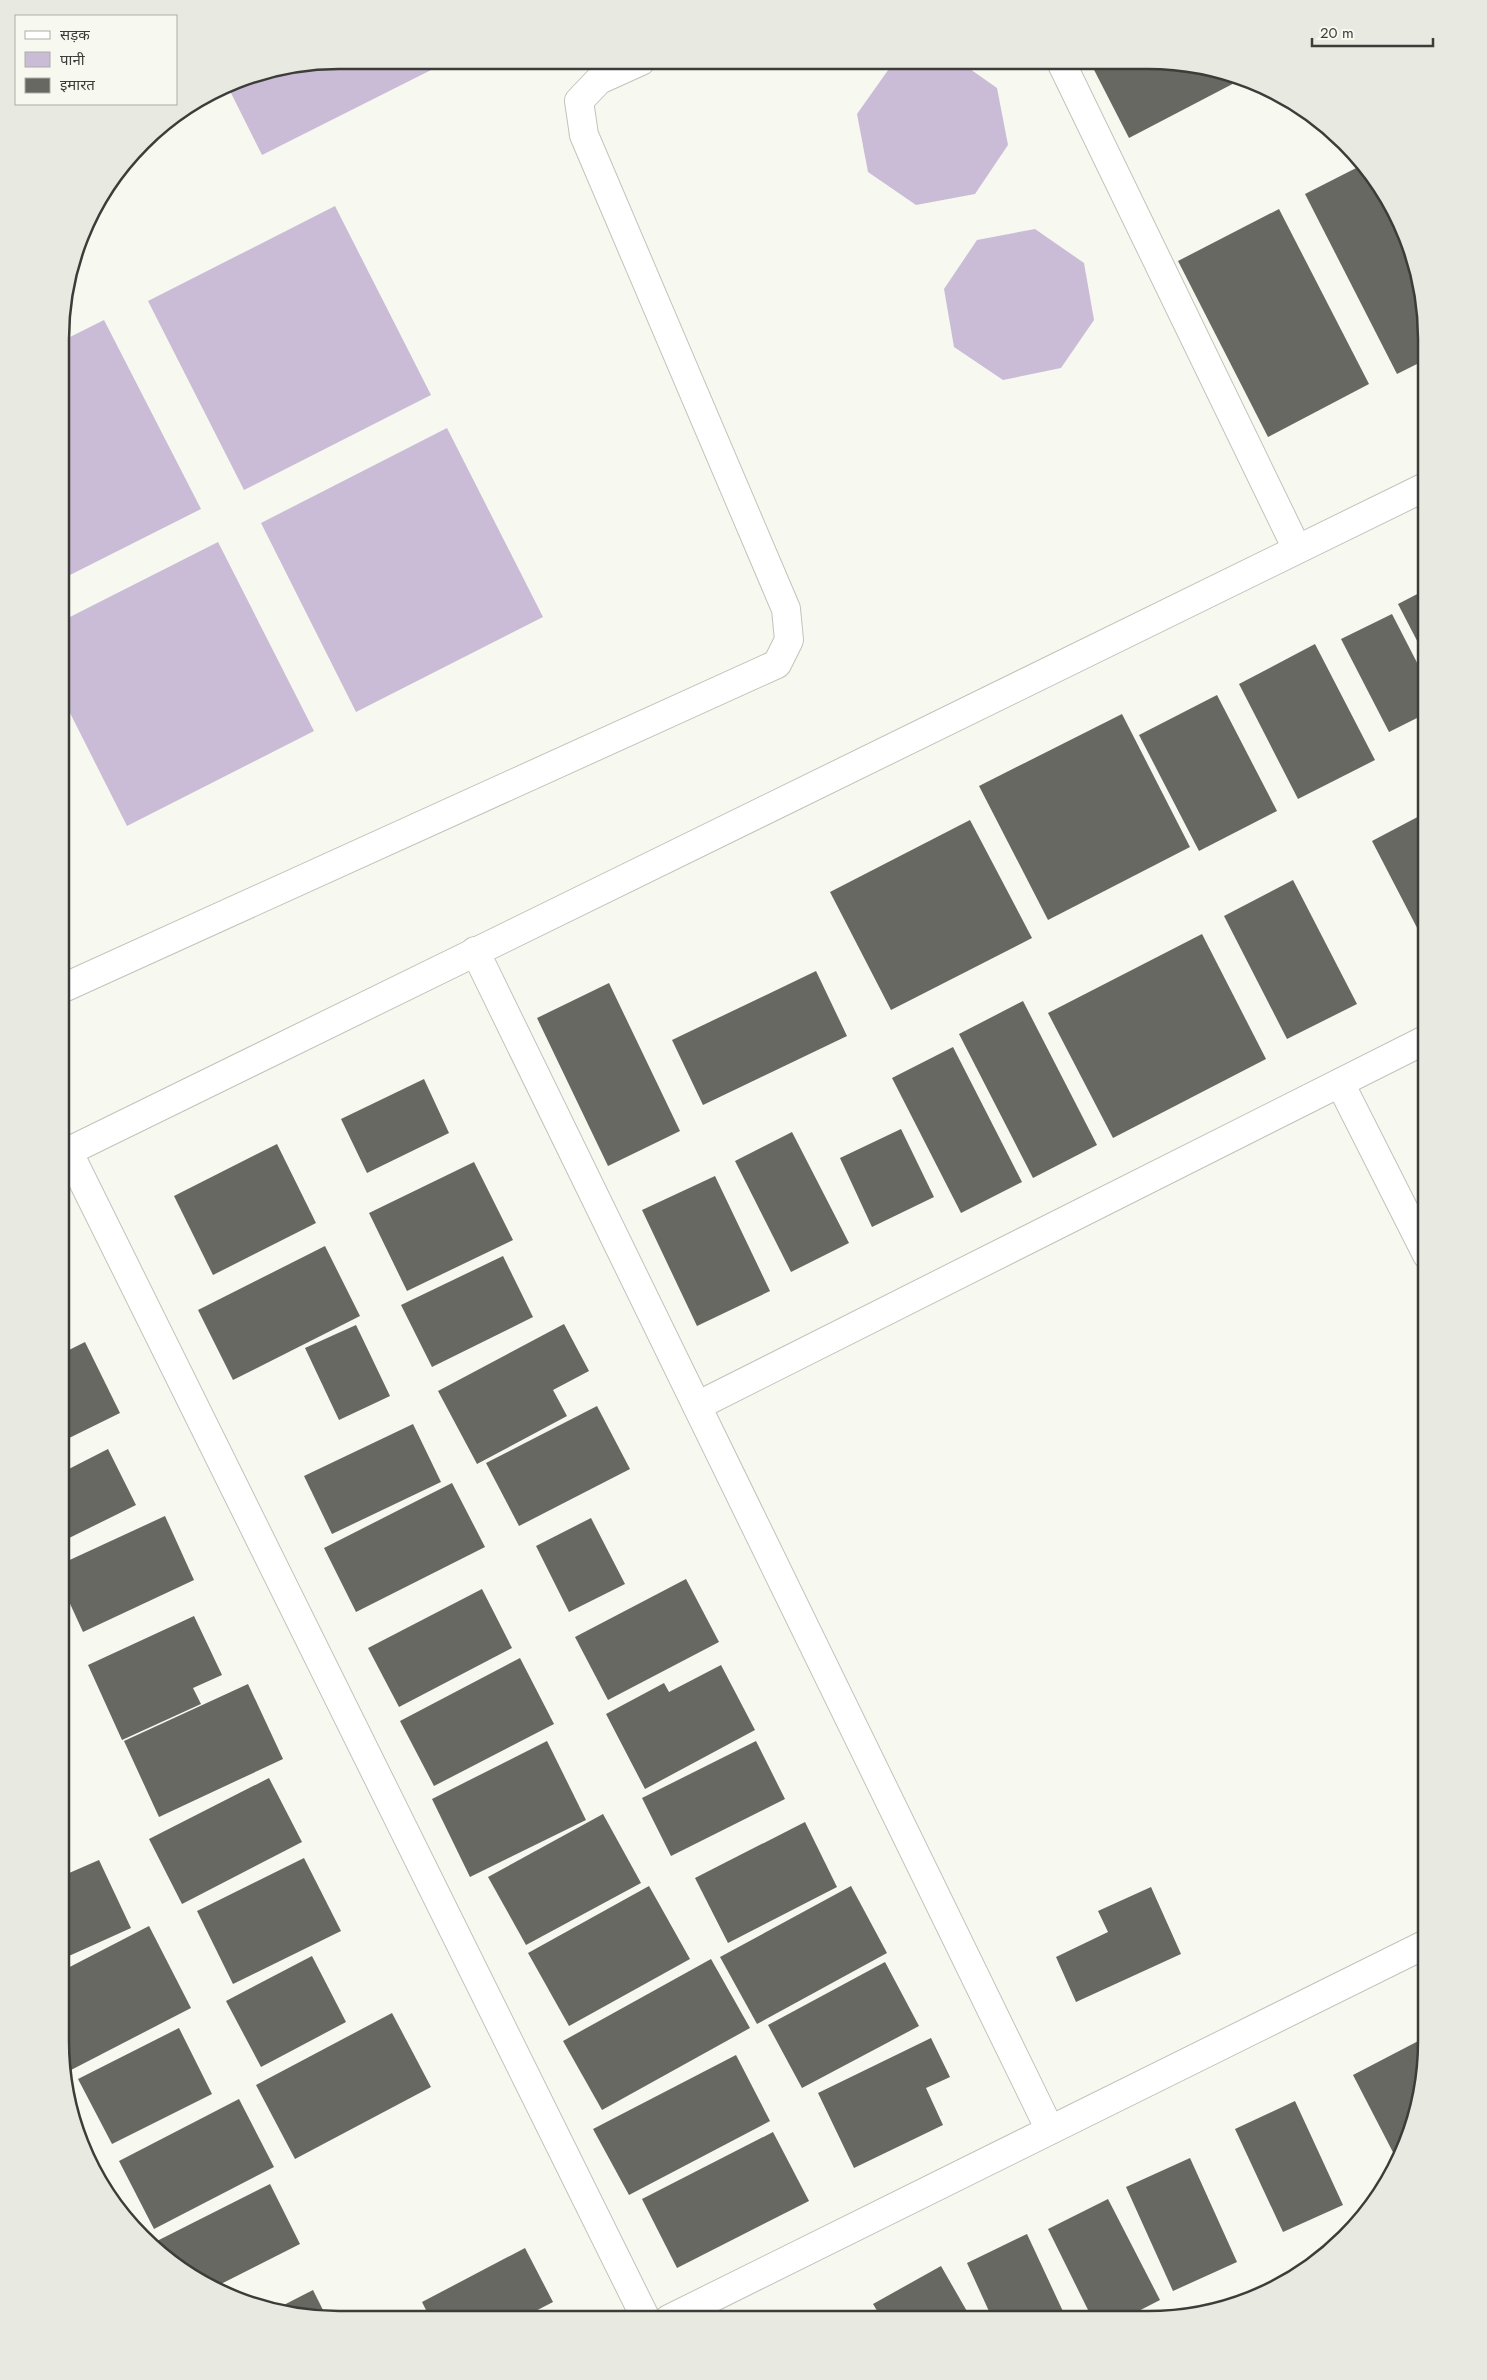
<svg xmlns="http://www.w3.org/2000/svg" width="1487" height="2380" font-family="Jost,'Noto Sans Devanagari',sans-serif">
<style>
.water{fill:#cabcd6}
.building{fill:#676861}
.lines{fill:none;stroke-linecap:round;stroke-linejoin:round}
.minor-casing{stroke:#c2c3bb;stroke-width:30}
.minor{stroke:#fff;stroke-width:28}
.rim{fill:none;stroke:#3c3c39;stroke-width:2.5}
</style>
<rect width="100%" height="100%" fill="#f7f8f0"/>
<g class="water">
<path d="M339 60H451L262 155 227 85 232 81Z"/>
<path d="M912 62H960L997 88 1008 145 975 194 916 205 868 172 857 114 891 66Z"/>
<path d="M335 206 431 395 244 490 148 301Z"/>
<path d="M1035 229 1084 263 1094 320 1061 368 1003 380 954 347 944 289 977 240Z"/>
<path d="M104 320 201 509 62 579V341Z"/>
<path d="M447 428 543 617 356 712 261 523Z"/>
<path d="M218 542 314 731 127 826 62 697V621Z"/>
</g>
<g class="building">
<path d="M1090 62H1185L1244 78 1129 138Z"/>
<path d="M1364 164 1370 169 1406 232 1427 339V359L1397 374 1305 194Z"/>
<path d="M1279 209 1369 384 1268 437 1178 261Z"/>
<path d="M1427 589V660L1398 604Z"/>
<path d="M1392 614 1427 682V713L1389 732 1341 639Z"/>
<path d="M1315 644 1375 760 1298 799 1239 684Z"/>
<path d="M1217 695 1277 811 1199 851 1139 735Z"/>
<path d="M1122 714 1190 847 1048 920 979 786Z"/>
<path d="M1427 812V947L1372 841Z"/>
<path d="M970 820 1032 938 891 1010 830 892Z"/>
<path d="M1293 880 1357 1004 1287 1039 1224 916Z"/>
<path d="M1202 934 1266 1059 1113 1138 1048 1013Z"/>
<path d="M816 971 847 1036 703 1105 672 1040Z"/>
<path d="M609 983 680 1131 608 1166 537 1018Z"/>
<path d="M1023 1001 1097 1145 1033 1178 959 1034Z"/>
<path d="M953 1047 1022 1182 961 1213 892 1078Z"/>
<path d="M424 1079 449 1133 367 1173 341 1119Z"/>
<path d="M1427 1082V1103L1418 1086Z"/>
<path d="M901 1129 934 1197 872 1227 840 1158Z"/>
<path d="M792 1132 849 1243 791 1272 735 1161Z"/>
<path d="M277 1144 316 1223 213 1275 174 1196Z"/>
<path d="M474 1162 513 1240 407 1291 369 1213Z"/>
<path d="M715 1176 770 1291 697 1326 642 1210Z"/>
<path d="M325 1246 360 1316 233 1380 198 1310Z"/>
<path d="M503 1256 533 1317 432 1367 401 1305Z"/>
<path d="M564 1324 589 1371 553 1390 567 1416 477 1464 438 1391Z"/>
<path d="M356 1325 390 1396 339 1420 305 1348Z"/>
<path d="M85 1342 120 1413 61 1442V1354Z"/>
<path d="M597 1406 630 1469 519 1526 486 1463Z"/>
<path d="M413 1424 441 1482 332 1534 304 1476Z"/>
<path d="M108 1449 136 1505 61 1542V1473Z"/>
<path d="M452 1483 485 1547 356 1612 324 1548Z"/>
<path d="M165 1516 194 1580 83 1632 61 1584V1564Z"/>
<path d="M591 1518 625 1584 569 1612 536 1546Z"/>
<path d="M686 1579 719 1642 608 1700 575 1637Z"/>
<path d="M482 1589 512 1648 399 1707 368 1648Z"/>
<path d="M194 1616 222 1675 193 1688 201 1704 122 1740 88 1665Z"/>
<path d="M520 1658 554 1724 434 1786 400 1721Z"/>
<path d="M721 1665 755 1730 645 1789 606 1714 664 1683 669 1692Z"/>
<path d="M248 1684 283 1759 159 1817 124 1741Z"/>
<path d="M547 1741 586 1820 470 1877 432 1799Z"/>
<path d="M756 1741 785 1799 671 1856 642 1798Z"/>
<path d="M269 1778 302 1842 182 1904 149 1839Z"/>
<path d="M603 1814 641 1883 526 1945 488 1877Z"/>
<path d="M805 1822 837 1887 728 1943 695 1878Z"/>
<path d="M304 1858 341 1931 233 1984 197 1911Z"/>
<path d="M99 1860 131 1928 60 1960V1877Z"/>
<path d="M649 1886 690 1959 569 2026 528 1953Z"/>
<path d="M851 1886 887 1953 757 2024 720 1957Z"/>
<path d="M1151 1887 1181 1954 1076 2002 1056 1957 1108 1932 1098 1911Z"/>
<path d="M149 1926 191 2008 71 2070 62 2052 60 2041V1972Z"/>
<path d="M312 1956 346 2022 261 2067 226 2001Z"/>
<path d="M711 1959 750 2028 602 2110 563 2041Z"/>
<path d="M885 1962 919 2026 802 2088 768 2025Z"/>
<path d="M392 2013 431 2087 295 2159 256 2085Z"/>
<path d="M179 2028 212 2094 112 2144 78 2079Z"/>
<path d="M1426 2037V2060L1412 2131 1397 2160 1353 2075Z"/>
<path d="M931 2038 950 2077 926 2088 943 2125 854 2168 818 2093Z"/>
<path d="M736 2055 770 2121 629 2195 593 2129Z"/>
<path d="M239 2099 274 2167 154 2229 119 2161Z"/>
<path d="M1295 2101 1343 2205 1283 2232 1235 2129Z"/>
<path d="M773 2132 809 2201 677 2268 642 2199Z"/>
<path d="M1190 2158 1237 2262 1173 2291 1126 2187Z"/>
<path d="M270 2184 300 2244 213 2288 169 2263 151 2244Z"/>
<path d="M1108 2199 1160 2300 1121 2320H1093L1048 2229Z"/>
<path d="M1027 2234 1067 2320H993L967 2263Z"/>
<path d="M525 2248 553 2302 522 2318H430L422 2302Z"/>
<path d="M941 2266 972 2320 882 2319 873 2304Z"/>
<path d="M313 2290 327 2318H303L274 2310Z"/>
<path d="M871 2311 875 2319H854Z"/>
</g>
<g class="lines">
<defs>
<g id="minor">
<path d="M1061 62 1297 549"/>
<path d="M475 951 1050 2130"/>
<path d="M61 989 777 664 789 640 786 609 584 135 579 101 599 80 641 61"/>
<path d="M1340 1083 1427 1255"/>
<path d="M68 1151 646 2319"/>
<path d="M61 1155 1427 486"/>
<path d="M697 1406 1427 1039"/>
<path d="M669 2319 1426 1944"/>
</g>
</defs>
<use href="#minor" class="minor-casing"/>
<use href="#minor" class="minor"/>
</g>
<path d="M0 0H1487V2380H0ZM339 69H1148A270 270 0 0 1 1418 339V2041A270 270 0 0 1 1148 2311H339A270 270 0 0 1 69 2041V339A270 270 0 0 1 339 69Z" fill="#e8e9e1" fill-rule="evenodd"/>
<path class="rim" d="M339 69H1148A270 270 0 0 1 1418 339V2041A270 270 0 0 1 1148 2311H339A270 270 0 0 1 69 2041V339A270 270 0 0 1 339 69Z"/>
<rect x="15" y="15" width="162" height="90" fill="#f7f8f0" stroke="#acada7"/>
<rect x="25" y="31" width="25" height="8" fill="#ffffff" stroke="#acada7"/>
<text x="60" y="40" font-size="15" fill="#3c3c39">सड़क</text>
<rect x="25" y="52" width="25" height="15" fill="#cabcd6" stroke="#acada7"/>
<text x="60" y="65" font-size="15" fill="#3c3c39">पानी</text>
<rect x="25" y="78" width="25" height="15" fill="#676861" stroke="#acada7"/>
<text x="60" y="90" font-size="15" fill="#3c3c39">इमारत</text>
<path d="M1312 38v8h121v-8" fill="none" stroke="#3c3c39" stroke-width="2.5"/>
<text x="1320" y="38" font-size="15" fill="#3c3c39" stroke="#f7f8f0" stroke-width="4" paint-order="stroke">20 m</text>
</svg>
